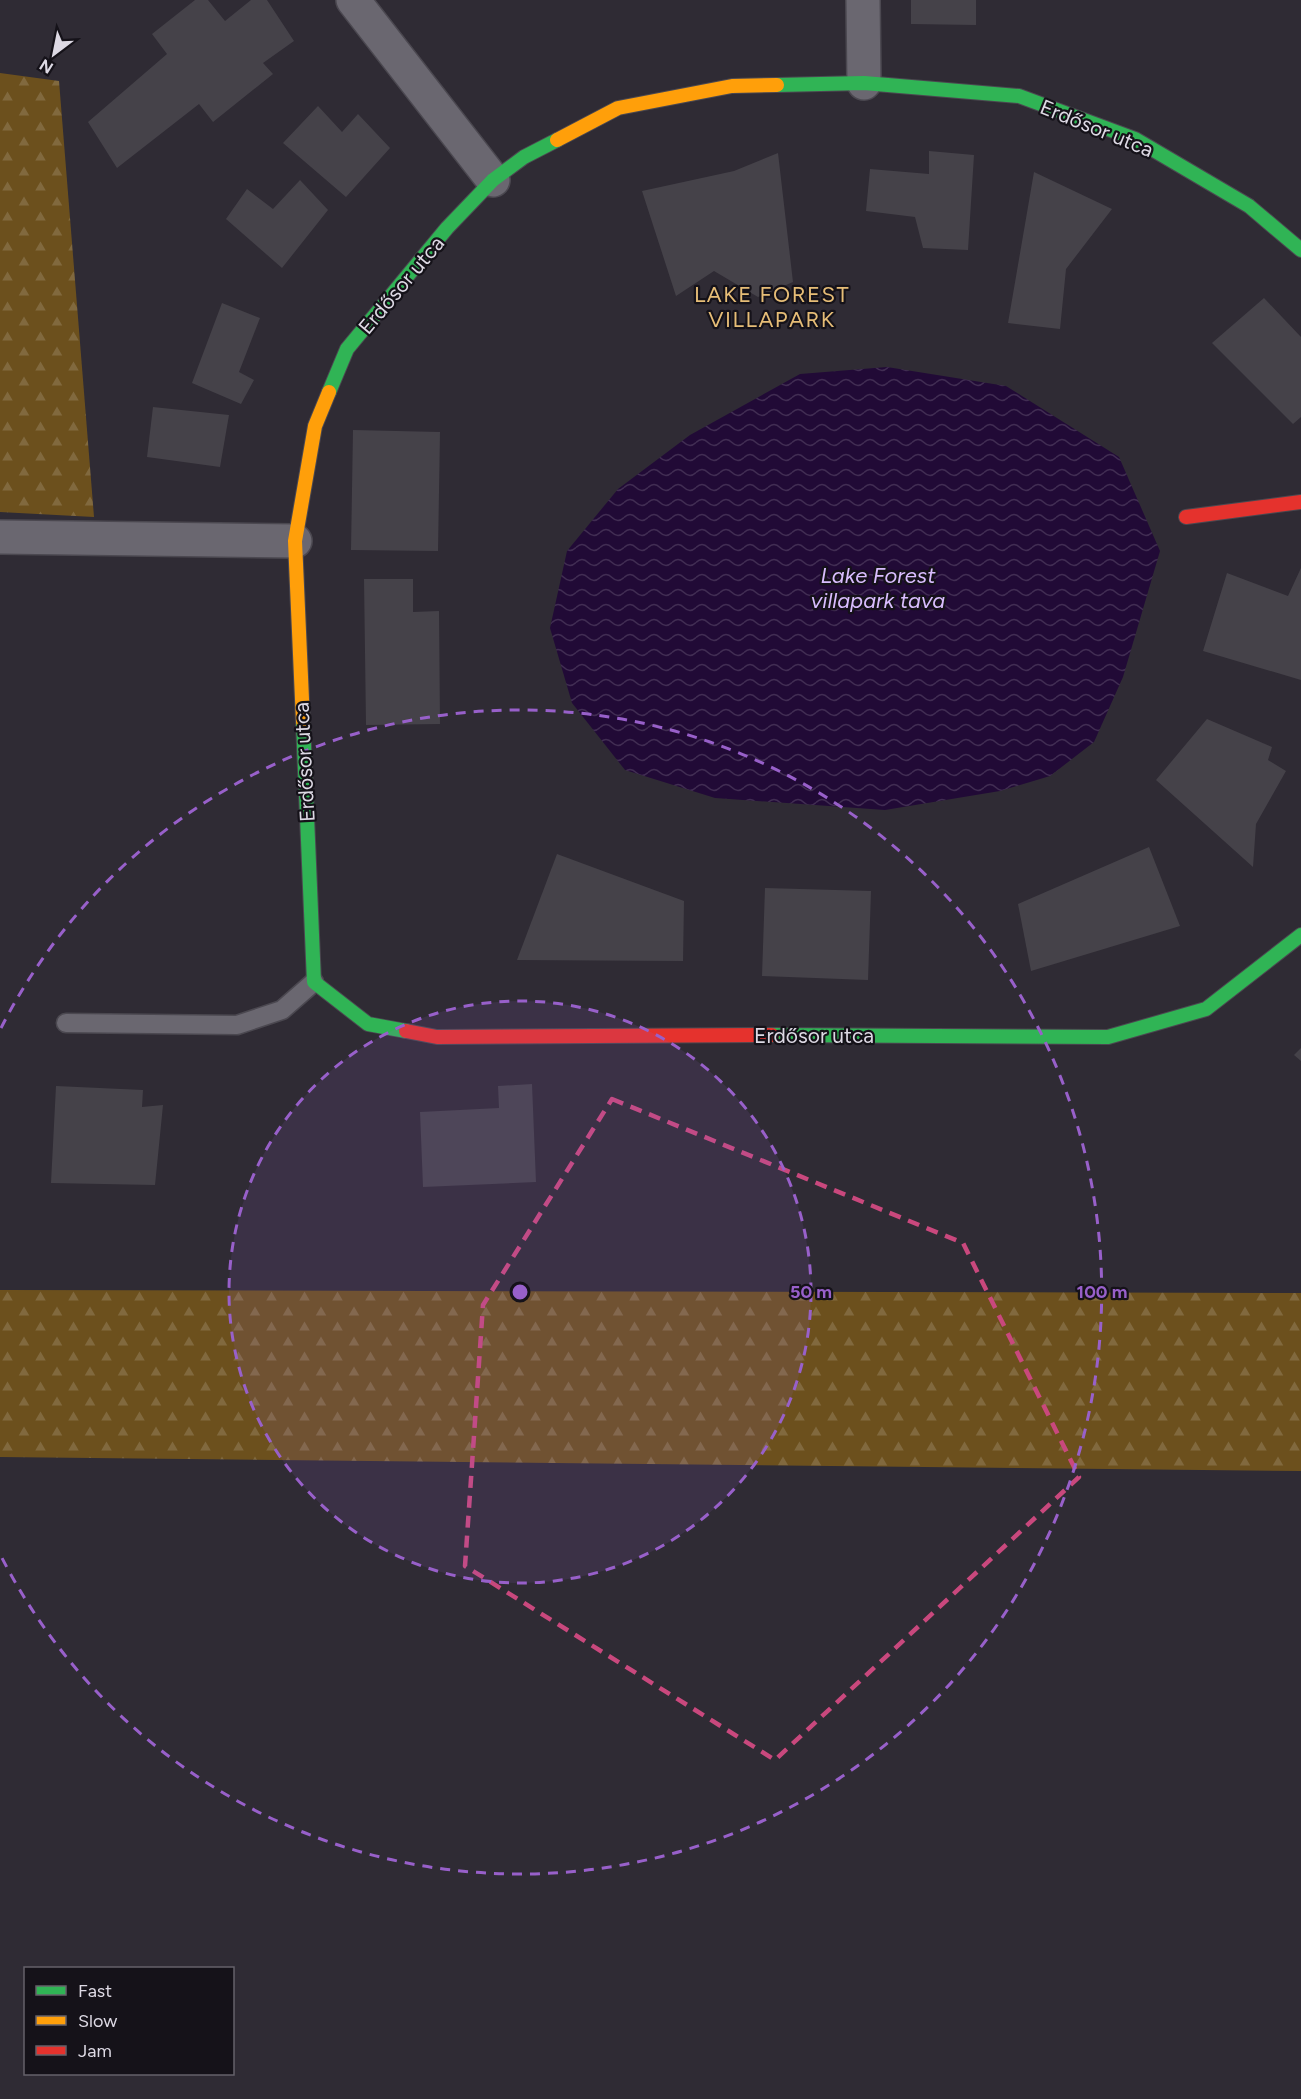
<svg xmlns="http://www.w3.org/2000/svg" width="1301" height="2099" font-family="Figtree,sans-serif">
<style>
.forest{fill:url(#forest-firs)}
.water{fill:url(#water-waves)}
.building{fill:#454249}
.lines{fill:none;stroke-linecap:round;stroke-linejoin:round}
.lane-casing{stroke:#4b4850;stroke-width:21}
.street-casing{stroke:#4b4850;stroke-width:36}
.fast-casing{stroke:#4b4850;stroke-width:16}
.slow-casing{stroke:#4b4850;stroke-width:16}
.jam-casing{stroke:#4b4850;stroke-width:16}
.lane{stroke:#6a6770;stroke-width:18}
.street{stroke:#6a6770;stroke-width:33}
.fast{stroke:#30b455;stroke-width:14}
.slow{stroke:#ff9f0a;stroke-width:14}
.jam{stroke:#e5322d;stroke-width:14}
.marked{fill:none;stroke:#c9487d;stroke-width:4.5;stroke-dasharray:12 8;stroke-linejoin:round}
.ring{fill:none;stroke:#9860ca;stroke-width:3;stroke-dasharray:10 8}
.labels{text-anchor:middle;dominant-baseline:central;stroke-width:4.5;stroke-linejoin:round;paint-order:stroke}
.street-label{font-size:21px;fill:#ddd9e4;stroke:#151219}
.neighbourhood-label{font-size:22px;letter-spacing:1.5px;fill:#e6bd77;stroke:#151219}
.water-label{font-size:22px;font-style:italic;fill:#d9bdfe;stroke:#151219}
.centre{fill:#9860ca;stroke:#151219;stroke-width:3}
.ring-label{font-size:18px;text-anchor:middle;font-weight:bold;fill:#9860ca;stroke:#151219;stroke-width:4.5;stroke-linejoin:round;paint-order:stroke}
</style>
<defs>
<pattern id="forest-firs" width="22" height="20" patternUnits="userSpaceOnUse" patternTransform="scale(1.5)"><rect width="22" height="20" fill="#6c501d"/><path d="M5 1l3.5 6h-7zM16 11l3.5 6h-7z" fill="#81693e"/></pattern>
<pattern id="water-waves" width="16" height="10" patternUnits="userSpaceOnUse" patternTransform="scale(1.5)"><rect width="16" height="10" fill="#210a36"/><path d="M0 5q4-4 8 0t8 0" fill="none" stroke="#412d53"/></pattern>
</defs>
<rect width="100%" height="100%" fill="#2f2b34"/>
<g class="forest">
<path d="M0 73 59 81 94 517 0 512Z"/>
<path d="M0 1290 1301 1293V1471L0 1457Z"/>
</g>
<path class="water" d="M887 367 1006 386 1119 457 1160 551 1123 677 1094 742 1050 776 1000 791 885 810 715 798 625 770 572 703 550 628 567 551 618 489 690 435 800 374Z"/>
<g class="building">
<path d="M195 0H208L225 21 251 0H267L294 41 263 63 273 74 213 122 199 104 117 168 88 122 167 54 152 34Z"/>
<path d="M911 0H976V25L911 24Z"/>
<path d="M318 106 342 132 358 114 390 148 346 197 283 143Z"/>
<path d="M929 151 974 155 968 250 923 248 915 217 866 211 870 169 929 174Z"/>
<path d="M778 153 793 282 758 297 714 271 676 296 642 191 734 171Z"/>
<path d="M1034 172 1112 209 1066 269 1060 329 1008 323Z"/>
<path d="M300 180 328 210 282 268 226 219 247 189 273 209Z"/>
<path d="M1264 298 1301 337V417L1293 424 1212 343Z"/>
<path d="M222 303 260 318 239 372 254 380 241 404 192 383Z"/>
<path d="M153 407 229 415 220 467 147 457Z"/>
<path d="M353 430 440 432 438 551 351 550Z"/>
<path d="M1301 568V680L1203 651 1227 573 1288 596Z"/>
<path d="M364 579H413V612L439 611 440 724 366 725Z"/>
<path d="M1207 719 1272 747 1268 760 1286 771 1256 824 1253 867 1156 780Z"/>
<path d="M1149 847 1180 926 1031 971 1018 904Z"/>
<path d="M557 854 684 901 683 961 517 960Z"/>
<path d="M765 888 871 891 868 980 762 976Z"/>
<path d="M1301 1048V1061L1294 1055Z"/>
<path d="M532 1084 536 1182 423 1187 420 1112 499 1108 498 1086Z"/>
<path d="M56 1086 143 1090 142 1107 163 1105 155 1185 51 1183Z"/>
</g>
<g class="lines">
<defs>
<path id="lane" d="M66 1023 237 1025 282 1010 314 982"/>
<g id="street">
<path d="M353 0 493 180"/>
<path d="M863 0 864 83"/>
<path d="M0 537 295 541"/>
</g>
<g id="fast">
<path d="M777 85 864 83 1019 96 1135 139 1249 206 1301 250"/>
<path d="M329 392 347 349 447 228 493 180 524 157 557 140"/>
<path d="M303 722 314 982 368 1024 406 1031"/>
<path d="M772 1035 1108 1037 1206 1009 1301 935"/>
</g>
<g id="slow">
<path d="M557 140 618 108 732 86 777 85"/>
<path d="M303 722 295 541 315 426 329 392"/>
</g>
<g id="jam">
<path d="M1186 517 1301 502"/>
<path d="M406 1031 437 1037 772 1035"/>
</g>
</defs>
<use href="#lane" class="lane-casing"/>
<use href="#street" class="street-casing"/>
<use href="#fast" class="fast-casing"/>
<use href="#slow" class="slow-casing"/>
<use href="#jam" class="jam-casing"/>
<use href="#lane" class="lane"/>
<use href="#street" class="street"/>
<use href="#fast" class="fast"/>
<use href="#slow" class="slow"/>
<use href="#jam" class="jam"/>
</g>
<path class="marked" d="M612 1099 963 1243 1079 1477 775 1760 465 1566 483 1305Z"/>
<circle cx="520" cy="1292" r="291" fill="#9860ca" fill-opacity=".12"/>
<g class="ring">
<circle cx="520" cy="1292" r="291"/>
<path d="M1 1028A582 582 0 1 1 1 1556"/>
</g>
<g class="labels">
<g class="street-label">
<text transform="translate(1097 128) rotate(22)">Erdősor utca</text>
<text transform="translate(401 285) rotate(-50)">Erdősor utca</text>
<text transform="translate(304 762) rotate(-93)">Erdősor utca</text>
<text x="814" y="1035">Erdősor utca</text>
</g>
<g class="neighbourhood-label">
<text x="772" y="294">LAKE FOREST<tspan x="772" dy="25">VILLAPARK</tspan></text>
</g>
<g class="water-label">
<text x="878" y="575">Lake Forest<tspan x="878" dy="25">villapark tava</tspan></text>
</g>
</g>
<circle cx="520" cy="1292" r="9" class="centre"/>
<g class="ring-label">
<text x="811" y="1298">50 m</text>
<text x="1102" y="1298">100 m</text>
</g>
<rect x="24" y="1967" width="210" height="108" fill="#151219" stroke="#65626a" stroke-width="1.5"/>
<rect x="36" y="1986" width="30" height="9" fill="#30b455" stroke="#65626a" stroke-width="1.5"/>
<text x="78" y="1997" font-size="18" fill="#ddd9e4">Fast</text>
<rect x="36" y="2016" width="30" height="9" fill="#ff9f0a" stroke="#65626a" stroke-width="1.5"/>
<text x="78" y="2027" font-size="18" fill="#ddd9e4">Slow</text>
<rect x="36" y="2046" width="30" height="9" fill="#e5322d" stroke="#65626a" stroke-width="1.5"/>
<text x="78" y="2057" font-size="18" fill="#ddd9e4">Jam</text>
<g transform="translate(54 54) rotate(212)" stroke="#151219" stroke-width="4.5" paint-order="stroke">
<path d="M0-4.5L10 22L0 15L-10 22Z" fill="#ddd9e4"/>
<text y="-9" font-size="16" font-weight="bold" text-anchor="middle" fill="#ddd9e4">N</text>
</g>
</svg>
